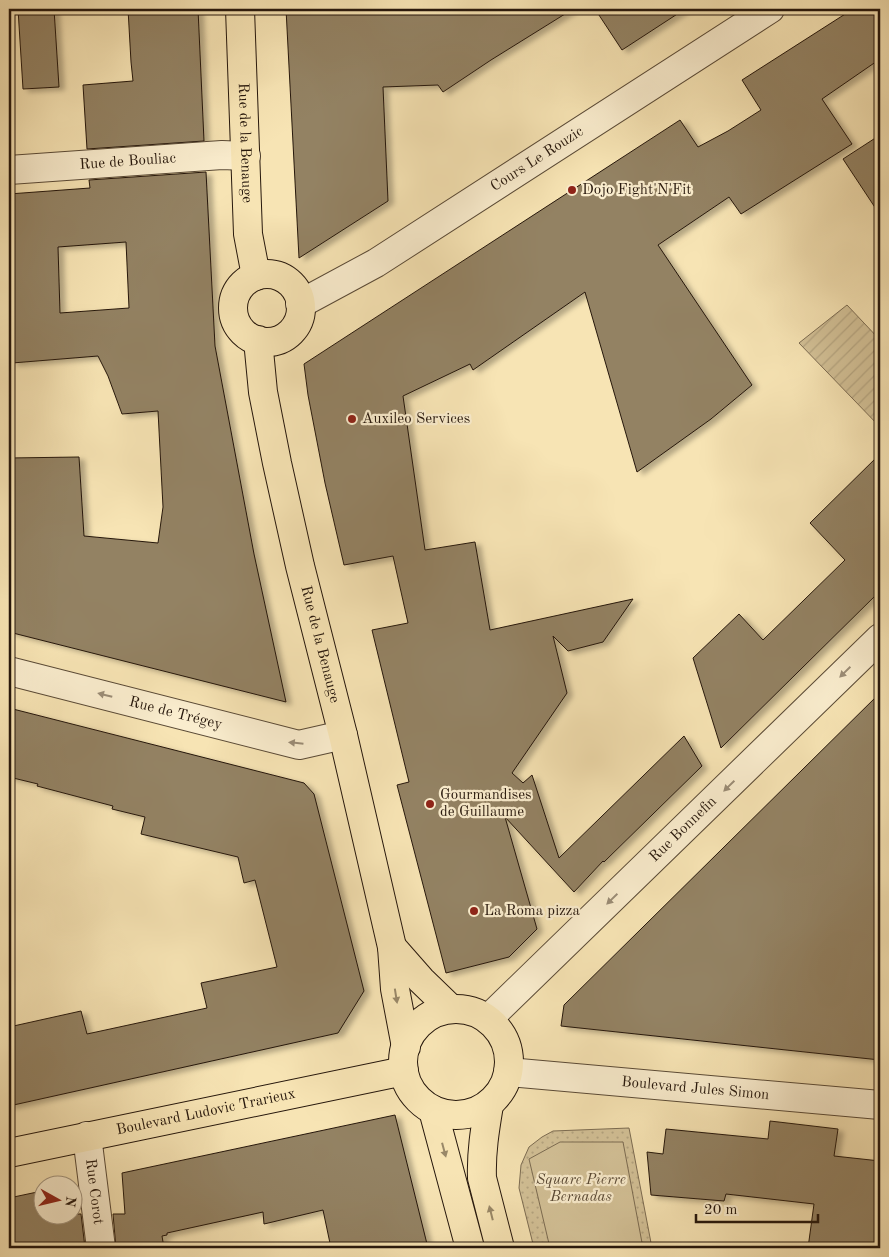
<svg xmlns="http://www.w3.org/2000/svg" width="889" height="1257" font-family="'Old Standard TT',serif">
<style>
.park{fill:url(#park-dots);stroke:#7c6c52}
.garden{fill:url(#garden-furrows);stroke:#7c6c52}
.pitch{fill:#d3c197;stroke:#7c6c52}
.building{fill:#938263;stroke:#26170c;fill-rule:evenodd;filter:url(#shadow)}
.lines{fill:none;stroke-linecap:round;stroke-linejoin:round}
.minor-casing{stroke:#5a4a36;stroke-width:30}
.major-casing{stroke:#26170c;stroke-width:30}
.minor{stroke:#faedce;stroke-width:28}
.major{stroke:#f7e4b4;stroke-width:28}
.oneway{fill:#9b8d77}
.oneway2{fill:#998868}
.poi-dot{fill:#8f2418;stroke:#faedce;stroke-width:2}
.labels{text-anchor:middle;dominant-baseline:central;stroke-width:4.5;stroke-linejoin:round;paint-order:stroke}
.street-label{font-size:15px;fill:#26170c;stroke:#faedce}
.poi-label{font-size:15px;fill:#26170c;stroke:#faedce;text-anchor:start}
.park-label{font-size:15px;font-style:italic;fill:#5a4a36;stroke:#faedce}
</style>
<defs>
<pattern id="park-dots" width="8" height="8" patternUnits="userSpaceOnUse" patternTransform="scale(1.25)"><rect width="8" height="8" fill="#d3c197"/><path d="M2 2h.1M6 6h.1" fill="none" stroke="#b5a581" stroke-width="1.8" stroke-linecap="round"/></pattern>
<pattern id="garden-furrows" width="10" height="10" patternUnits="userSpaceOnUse" patternTransform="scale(1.25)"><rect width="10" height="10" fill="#d3c197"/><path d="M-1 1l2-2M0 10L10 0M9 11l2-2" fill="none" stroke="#b5a581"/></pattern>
<filter id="shadow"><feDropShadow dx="5.5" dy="3" stdDeviation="2.5" flood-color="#0004"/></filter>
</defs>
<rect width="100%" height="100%" fill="#f7e4b4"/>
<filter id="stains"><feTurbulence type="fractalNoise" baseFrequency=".004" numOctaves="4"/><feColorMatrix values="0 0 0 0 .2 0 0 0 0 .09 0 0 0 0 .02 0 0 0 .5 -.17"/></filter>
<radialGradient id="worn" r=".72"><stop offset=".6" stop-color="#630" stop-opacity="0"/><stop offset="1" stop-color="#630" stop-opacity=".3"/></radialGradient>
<path class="park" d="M629 1128 652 1248H534L519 1188 521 1165 529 1147 542 1137 553 1131Z"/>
<path class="garden" d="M847 305 880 340V427L799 343Z"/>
<path class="pitch" d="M560 1142H623L643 1248H550L529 1159Z"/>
<g class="building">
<path d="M18 9H54L59 87 23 89Z"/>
<path d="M128 9H198L204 141 87 149 83 85 133 81 131 62Z"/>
<path d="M286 9H573L491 60 443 92 438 85 383 87 388 201 299 258Z"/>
<path d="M595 9H685L622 50Z"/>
<path d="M853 9H880V59L822 99 852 144 741 214 729 197 658 245 752 385 711 419 637 472 585 292 473 370 470 364 403 396 425 550 475 542 490 630 633 599 603 642 568 651 553 636 567 693 512 773 523 783 532 775 559 858 684 736 702 766 604 862 603 861 574 892 505 817 537 929 509 957 446 973 397 785 409 782 372 630 408 623 393 556 344 565 325 483 308 395 304 364 680 120 698 147 728 131 761 110 742 80Z"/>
<path d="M880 135V215L843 159Z"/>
<path d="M206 172 215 346 254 554 286 702 9 632V458L79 457 84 536 158 543 163 507 158 411 122 414 108 376 98 356 12 363 9 311V194L90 188 89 180ZM126 242 129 308 60 313 58 247Z"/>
<path d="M880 454V597L877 594 721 748 693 658 739 614 763 640 845 560 810 523Z"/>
<path d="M880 693V1060L561 1026 564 1005Z"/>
<path d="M9 708 304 783 314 794 364 991 338 1033 9 1106V1027L81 1011 87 1034 207 1008 201 983 277 967 255 880 244 883 238 857 141 834 145 817 112 809 113 806 37 786 38 784 9 777Z"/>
<path d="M395 1115 428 1248H331L323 1210 264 1224 263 1212 167 1233V1235L162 1236 164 1248H116L113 1214H125L122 1173Z"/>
<path d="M770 1121 838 1129 834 1156 880 1161V1248H808L814 1204 726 1194 724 1201 651 1195 647 1152 663 1154 666 1129 768 1139Z"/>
<path d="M42 1191V1214H81L85 1248H9V1198Z"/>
</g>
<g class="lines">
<defs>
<g id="minor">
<path id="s1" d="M9 170 222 155 246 156"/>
<path id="s2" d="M300 304 376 263 770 9"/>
<path id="s3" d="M9 671 299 745 343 735"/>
<path id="s4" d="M488 1019 880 638"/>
<path id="s5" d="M508 1072 880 1105"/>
<path id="s6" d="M87 1136 101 1248"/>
</g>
<g id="major">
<path id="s7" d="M240 9 248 234 256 276"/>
<circle cx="267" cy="308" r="34"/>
<path id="s8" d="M258 340 263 392 277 463 300 566 343 735 392 947 395 989 406 1047"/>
<path d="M392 947 421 980 451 1009"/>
<circle cx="456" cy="1062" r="53"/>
<path d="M489 1105C485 1129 481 1153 482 1178L500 1248"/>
<path d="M433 1110 470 1248"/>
<path id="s9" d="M9 1153 404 1071"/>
</g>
</defs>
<use href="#minor" class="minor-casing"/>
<use href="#major" class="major-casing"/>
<use href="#minor" class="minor"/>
<use href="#major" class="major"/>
</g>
<defs><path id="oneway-solid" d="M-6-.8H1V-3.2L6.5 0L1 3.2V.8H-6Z" transform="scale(1.25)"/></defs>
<g class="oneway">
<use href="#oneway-solid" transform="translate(845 672) rotate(136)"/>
<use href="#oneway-solid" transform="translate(105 695) rotate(-166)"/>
<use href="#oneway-solid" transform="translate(296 743) rotate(-174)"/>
<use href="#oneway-solid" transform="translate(729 786) rotate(136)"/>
<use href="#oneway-solid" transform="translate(612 899) rotate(136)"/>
</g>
<g class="oneway2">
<use href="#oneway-solid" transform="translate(396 996) rotate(81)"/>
<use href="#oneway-solid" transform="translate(444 1150) rotate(75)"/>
<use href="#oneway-solid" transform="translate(491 1213) rotate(-104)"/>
</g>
<g class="poi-dot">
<circle cx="572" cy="190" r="5"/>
<circle cx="352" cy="419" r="5"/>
<circle cx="430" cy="804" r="5"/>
<circle cx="474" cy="911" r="5"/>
</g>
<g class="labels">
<g class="street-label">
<text stroke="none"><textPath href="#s7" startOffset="134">Rue de la Benauge</textPath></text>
<text stroke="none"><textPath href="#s2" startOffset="278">Cours Le Rouzic</textPath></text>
<text stroke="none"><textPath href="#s1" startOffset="119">Rue de Bouliac</textPath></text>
<text stroke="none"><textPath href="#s8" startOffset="311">Rue de la Benauge</textPath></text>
<text stroke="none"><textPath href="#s3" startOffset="172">Rue de Trégey</textPath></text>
<text stroke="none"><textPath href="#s4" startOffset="272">Rue Bonnefin</textPath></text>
<text stroke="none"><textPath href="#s5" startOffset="188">Boulevard Jules Simon</textPath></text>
<text stroke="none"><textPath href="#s9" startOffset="201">Boulevard Ludovic Trarieux</textPath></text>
<text stroke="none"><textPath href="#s6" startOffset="56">Rue Corot</textPath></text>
</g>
<g class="poi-label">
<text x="582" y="190">Dojo Fight'N'Fit</text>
<text x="362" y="419">Auxileo Services</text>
<text x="440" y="795">Gourmandises<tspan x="440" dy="17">de Guillaume</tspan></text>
<text x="484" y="911">La Roma pizza</text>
</g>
<g class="park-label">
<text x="581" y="1180">Square Pierre<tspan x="581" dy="17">Bernadas</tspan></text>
</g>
</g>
<rect width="889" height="1257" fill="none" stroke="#f7e4b4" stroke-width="30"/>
<rect x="10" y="10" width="869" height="1237" fill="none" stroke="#26170c" stroke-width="2.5"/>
<rect x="15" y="15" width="859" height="1227" fill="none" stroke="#26170c"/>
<g transform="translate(58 1200) rotate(98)"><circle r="24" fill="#faedce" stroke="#a59780"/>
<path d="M0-4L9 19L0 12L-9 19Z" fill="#8f2418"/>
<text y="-8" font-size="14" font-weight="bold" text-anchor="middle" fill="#26170c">N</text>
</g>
<path d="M696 1214v8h122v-8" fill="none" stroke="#26170c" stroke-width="2.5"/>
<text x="704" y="1214" font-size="15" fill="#26170c" stroke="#faedce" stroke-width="4" paint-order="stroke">20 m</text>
<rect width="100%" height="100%" filter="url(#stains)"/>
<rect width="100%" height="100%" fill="url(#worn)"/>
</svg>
